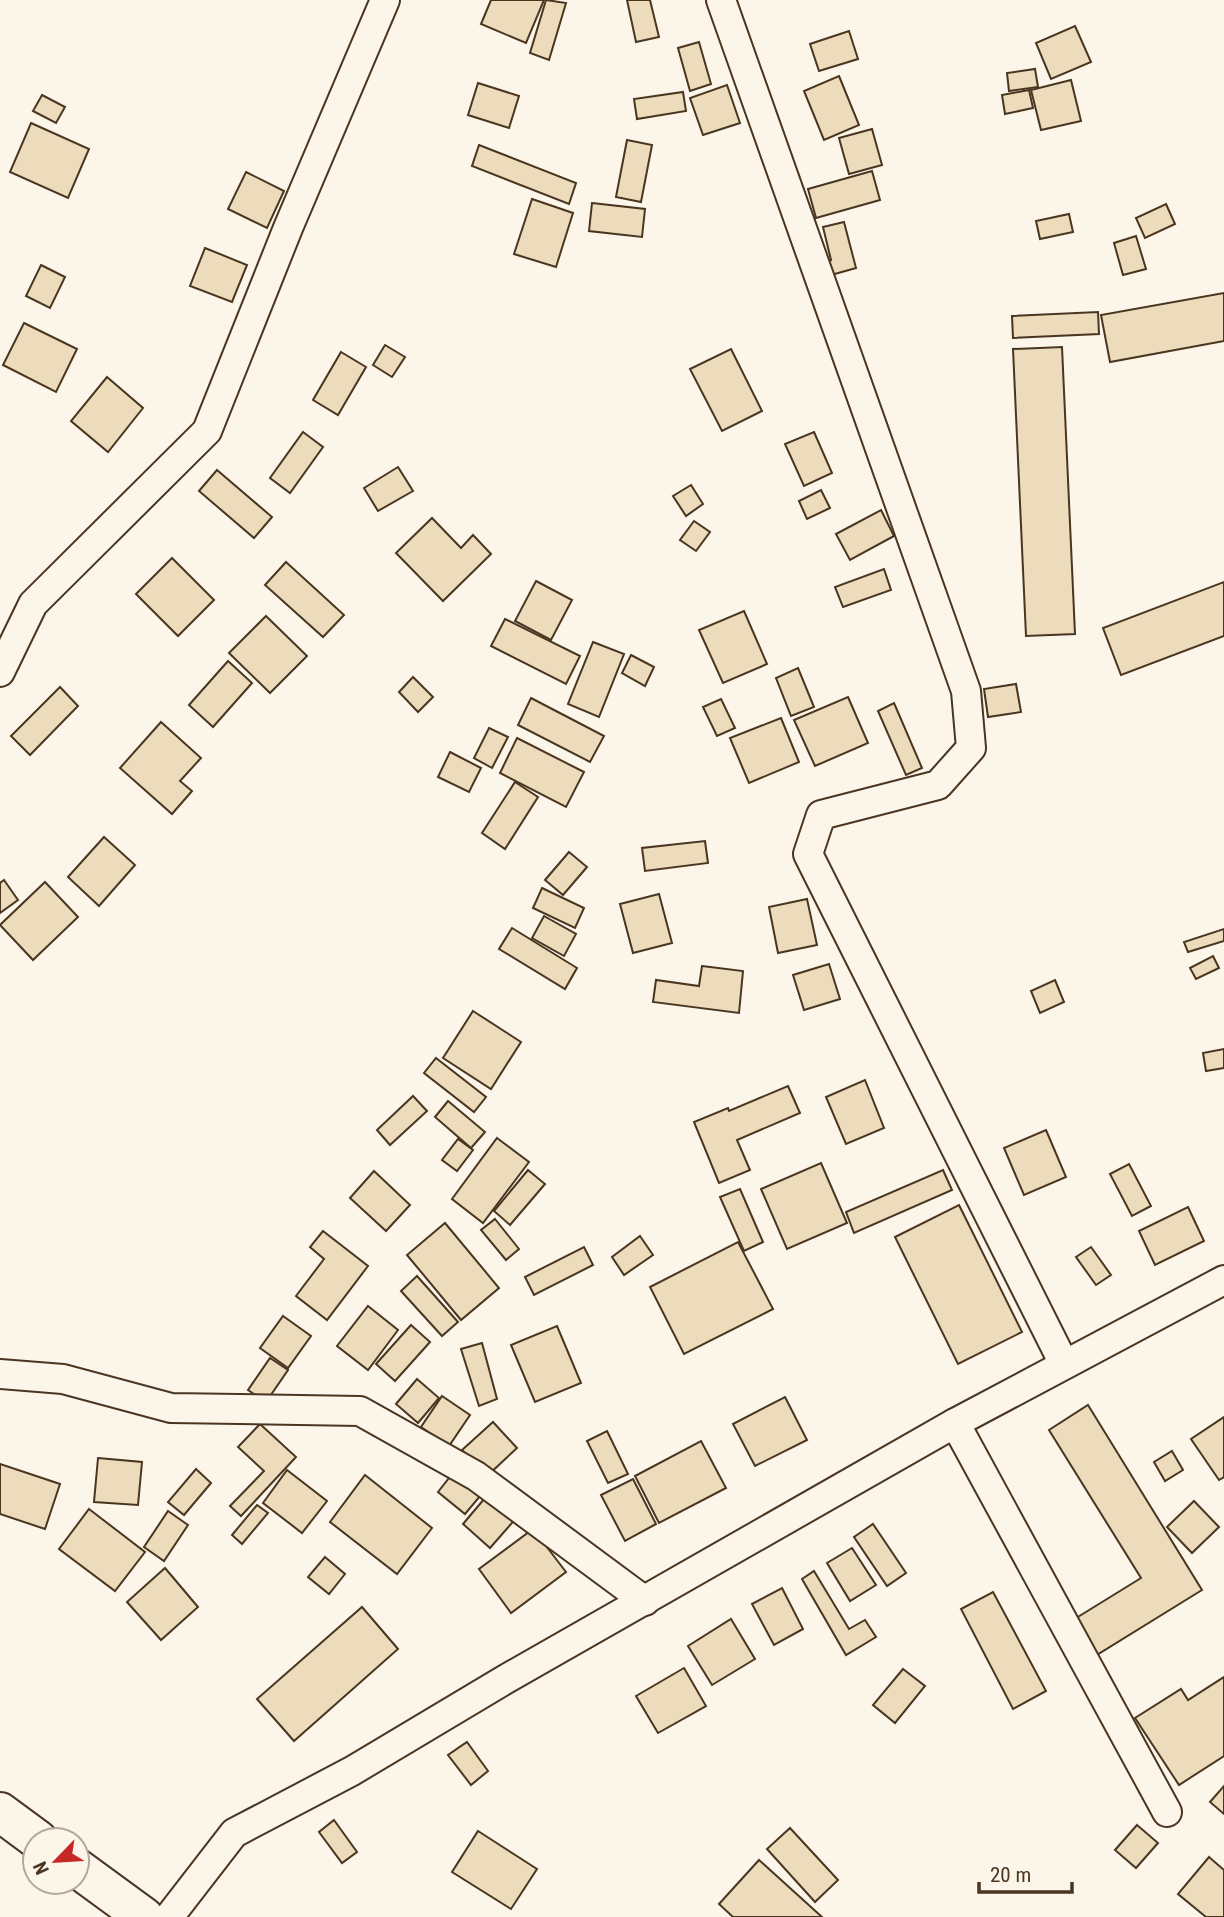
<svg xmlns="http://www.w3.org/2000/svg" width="1224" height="1917" font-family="'Roboto Condensed',sans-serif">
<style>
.building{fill:#ecdcbc;stroke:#4a3520;stroke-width:2}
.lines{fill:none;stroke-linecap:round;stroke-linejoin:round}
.street-casing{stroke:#4a3520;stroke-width:32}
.primary-casing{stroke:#4a3520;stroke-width:42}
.street{stroke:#fbf6e9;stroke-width:28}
.primary{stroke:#fbf6e9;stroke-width:38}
</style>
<rect width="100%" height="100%" fill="#fbf6e9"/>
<g class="building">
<path d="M491 0H544L526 43 481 24Z"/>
<path d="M546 0 566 3 549 60 530 53Z"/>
<path d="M627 0H650L659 37 636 42Z"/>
<path d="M1075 26 1091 62 1051 79 1036 43Z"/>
<path d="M849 31 858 59 819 71 810 44Z"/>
<path d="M699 42 711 84 690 91 678 48Z"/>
<path d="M1035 69 1038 87 1009 91 1007 73Z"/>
<path d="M839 76 859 125 824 140 804 91Z"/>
<path d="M1071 80 1081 121 1041 130 1031 90Z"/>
<path d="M478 83 519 96 509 128 468 115Z"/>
<path d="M727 85 740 123 703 135 690 98Z"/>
<path d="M1029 90 1033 108 1005 114 1002 95Z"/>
<path d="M683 92 686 111 637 119 634 99Z"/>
<path d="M42 95 65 107 56 123 33 111Z"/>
<path d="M31 123 89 149 68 198 10 172Z"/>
<path d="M872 129 882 165 849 174 839 138Z"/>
<path d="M627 140 652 145 641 202 616 197Z"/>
<path d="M479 145 576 183 569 204 472 166Z"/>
<path d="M872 171 880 200 816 218 808 189Z"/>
<path d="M246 172 284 191 267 228 228 209Z"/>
<path d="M532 199 573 213 556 267 514 254Z"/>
<path d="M592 203 645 209 642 237 589 231Z"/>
<path d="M1166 204 1175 224 1145 238 1136 218Z"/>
<path d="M1069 214 1073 232 1040 239 1036 221Z"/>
<path d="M844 222 856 268 824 277 820 263 831 260 823 227Z"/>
<path d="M1136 236 1146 269 1123 275 1114 243Z"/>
<path d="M205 248 247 265 232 302 190 286Z"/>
<path d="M41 265 65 277 50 308 26 296Z"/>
<path d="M1224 293V341L1110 362 1101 315Z"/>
<path d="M1098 312 1099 334 1013 338 1012 316Z"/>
<path d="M24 323 77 349 56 392 3 365Z"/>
<path d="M385 345 405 357 392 377 373 365Z"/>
<path d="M1062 347 1075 634 1026 636 1013 349Z"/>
<path d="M731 349 762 411 722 431 690 369Z"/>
<path d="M341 352 366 367 338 415 313 400Z"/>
<path d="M107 377 143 408 108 452 71 421Z"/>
<path d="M303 432 323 447 290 493 270 478Z"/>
<path d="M814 432 832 473 804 486 785 444Z"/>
<path d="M398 467 413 491 378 511 364 488Z"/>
<path d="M217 470 272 517 254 538 199 491Z"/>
<path d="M691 485 703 504 686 516 673 496Z"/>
<path d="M821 490 830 508 807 519 799 501Z"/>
<path d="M881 510 894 536 850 560 836 534Z"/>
<path d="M432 518 461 548 473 535 491 554 443 601 396 553Z"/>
<path d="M694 521 710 532 696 551 680 540Z"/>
<path d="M172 558 214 600 178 636 136 594Z"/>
<path d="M286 562 344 615 323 637 265 585Z"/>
<path d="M884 569 891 590 843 607 835 587Z"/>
<path d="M536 581 572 600 551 640 515 621Z"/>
<path d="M1224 582V636L1121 675 1103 628Z"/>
<path d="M744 611 767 664 723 683 699 630Z"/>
<path d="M266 616 307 656 270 693 229 653Z"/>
<path d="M505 619 580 656 566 684 491 646Z"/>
<path d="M593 642 624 654 599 717 568 704Z"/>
<path d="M631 655 654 667 645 686 622 673Z"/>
<path d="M228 661 252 683 213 727 189 705Z"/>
<path d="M798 668 814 707 791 716 776 678Z"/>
<path d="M413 677 433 697 418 712 399 692Z"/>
<path d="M1016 684 1021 712 988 717 984 689Z"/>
<path d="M60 687 78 706 30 755 11 736Z"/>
<path d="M848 697 868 743 815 766 794 720Z"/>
<path d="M531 698 604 736 590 762 518 725Z"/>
<path d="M721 699 735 728 717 736 703 707Z"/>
<path d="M894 703 922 768 906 775 878 711Z"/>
<path d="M781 718 799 762 749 783 730 738Z"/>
<path d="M161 722 201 758 180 781 192 791 172 814 120 768Z"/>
<path d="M489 728 508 737 492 768 474 758Z"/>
<path d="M517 738 584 772 566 807 500 773Z"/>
<path d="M450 752 481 768 469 792 438 777Z"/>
<path d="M515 782 538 797 505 849 482 833Z"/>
<path d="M104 837 135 865 99 906 68 877Z"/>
<path d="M705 841 708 863 645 871 642 848Z"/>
<path d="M569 852 587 867 563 895 545 880Z"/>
<path d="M4 880 18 900 0 913V883Z"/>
<path d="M45 882 78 917 33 960 0 925Z"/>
<path d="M542 888 584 908 575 928 533 908Z"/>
<path d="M659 894 672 943 633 953 620 904Z"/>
<path d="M807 899 817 945 778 953 769 907Z"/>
<path d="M544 916 576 934 564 956 532 938Z"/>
<path d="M512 928 577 968 565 989 499 949Z"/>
<path d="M1224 929V941L1188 952 1184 942Z"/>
<path d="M1213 956 1219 968 1196 979 1190 968Z"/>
<path d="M829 964 840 999 804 1010 793 975Z"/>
<path d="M702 966 743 971 739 1013 653 1002 656 980 699 986Z"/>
<path d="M1055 980 1064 1002 1040 1013 1031 991Z"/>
<path d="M473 1011 521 1042 491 1089 443 1058Z"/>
<path d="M1224 1049V1068L1206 1071 1203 1053Z"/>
<path d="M436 1058 486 1097 474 1112 424 1073Z"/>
<path d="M865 1080 884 1128 846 1144 826 1097Z"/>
<path d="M788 1086 800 1113 737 1140 750 1170 719 1183 694 1122 728 1108 729 1111Z"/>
<path d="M413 1096 427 1111 390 1145 377 1130Z"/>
<path d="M448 1101 485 1132 471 1148 435 1117Z"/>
<path d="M1046 1130 1066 1177 1024 1195 1004 1148Z"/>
<path d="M497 1138 529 1162 483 1223 452 1199Z"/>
<path d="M458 1139 473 1150 457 1171 442 1160Z"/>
<path d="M821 1163 847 1223 787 1249 761 1189Z"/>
<path d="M1129 1164 1151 1206 1132 1216 1110 1174Z"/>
<path d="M528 1170 545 1184 510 1225 494 1211Z"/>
<path d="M943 1170 952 1190 854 1233 846 1212Z"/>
<path d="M374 1171 410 1205 386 1231 350 1198Z"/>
<path d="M740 1189 763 1242 744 1251 720 1197Z"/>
<path d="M959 1205 1022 1332 958 1364 895 1237Z"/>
<path d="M1188 1207 1204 1241 1155 1265 1139 1231Z"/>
<path d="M495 1219 519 1249 506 1260 481 1230Z"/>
<path d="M445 1223 499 1288 461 1320 407 1255Z"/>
<path d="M323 1231 368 1266 327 1320 296 1296 324 1259 310 1247Z"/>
<path d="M640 1236 653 1255 624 1275 612 1257Z"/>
<path d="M738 1242 773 1309 684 1354 650 1287Z"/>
<path d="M584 1247 593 1265 534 1295 525 1277Z"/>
<path d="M1091 1247 1111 1275 1096 1285 1076 1257Z"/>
<path d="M417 1276 458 1322 442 1336 401 1291Z"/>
<path d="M368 1306 398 1330 368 1370 337 1346Z"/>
<path d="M283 1316 311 1336 288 1368 260 1348Z"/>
<path d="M411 1325 430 1342 395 1381 376 1364Z"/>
<path d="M557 1326 581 1383 535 1402 511 1345Z"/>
<path d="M482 1343 497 1399 479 1406 461 1349Z"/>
<path d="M270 1358 288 1370 266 1402 248 1390Z"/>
<path d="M417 1379 439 1398 418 1423 396 1404Z"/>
<path d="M442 1396 470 1415 449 1446 421 1427Z"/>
<path d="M785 1397 807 1440 755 1466 733 1424Z"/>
<path d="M1088 1405 1202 1590 1095 1656 1073 1620 1141 1578 1049 1430Z"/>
<path d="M1224 1417V1477L1219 1480 1191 1439Z"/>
<path d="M493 1422 517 1448 487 1476 462 1450Z"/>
<path d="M260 1424 296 1457 241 1516 230 1506 264 1471 238 1447Z"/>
<path d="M607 1431 628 1474 608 1483 587 1441Z"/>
<path d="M701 1441 726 1488 659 1523 635 1476Z"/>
<path d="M1172 1451 1183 1470 1165 1481 1154 1462Z"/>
<path d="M98 1458 142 1462 138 1505 94 1502Z"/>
<path d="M0 1464 60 1484 45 1529 0 1514Z"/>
<path d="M196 1469 211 1483 184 1515 168 1502Z"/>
<path d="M287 1470 327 1501 302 1533 263 1503Z"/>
<path d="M453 1473 481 1495 465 1514 438 1492Z"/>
<path d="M365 1475 432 1528 397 1574 330 1522Z"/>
<path d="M633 1479 656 1524 625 1541 601 1495Z"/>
<path d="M490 1492 518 1516 490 1548 463 1524Z"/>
<path d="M1194 1501 1219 1527 1192 1553 1167 1527Z"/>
<path d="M257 1505 268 1513 242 1544 232 1535Z"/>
<path d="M89 1509 145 1552 115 1591 59 1549Z"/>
<path d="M168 1511 188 1525 164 1561 144 1547Z"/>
<path d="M873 1524 906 1573 887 1586 854 1537Z"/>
<path d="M533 1529 566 1572 511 1613 479 1569Z"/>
<path d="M852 1548 876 1585 850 1601 827 1563Z"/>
<path d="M325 1557 345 1574 329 1594 308 1577Z"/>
<path d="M165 1568 198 1607 161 1640 127 1602Z"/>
<path d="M814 1571 849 1629 865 1620 876 1637 846 1655 802 1579Z"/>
<path d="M782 1588 803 1629 774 1645 752 1604Z"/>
<path d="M993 1592 1046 1691 1013 1709 961 1609Z"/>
<path d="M362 1607 398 1649 294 1741 257 1699Z"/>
<path d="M731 1619 755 1659 712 1685 688 1646Z"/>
<path d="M684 1668 706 1706 658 1733 636 1696Z"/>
<path d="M903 1669 925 1686 895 1723 873 1705Z"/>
<path d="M1224 1677V1756L1179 1785 1135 1718 1181 1689 1188 1700Z"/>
<path d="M467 1742 488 1771 471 1785 448 1755Z"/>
<path d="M1224 1786V1814L1210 1802Z"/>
<path d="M334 1820 357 1852 342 1863 319 1832Z"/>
<path d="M1137 1825 1158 1843 1136 1868 1115 1850Z"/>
<path d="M790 1828 838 1880 815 1902 767 1849Z"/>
<path d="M478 1831 537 1869 511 1909 452 1872Z"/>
<path d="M1209 1857 1224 1870V1917H1206L1178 1894Z"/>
<path d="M759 1860 822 1917H733L719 1904Z"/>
</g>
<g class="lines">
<defs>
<g id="street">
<path d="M721 0 966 691 971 748 938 785 821 815 808 854 1064 1364"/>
<path d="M0 672 33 604 207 431 288 228 385 0"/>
<path d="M0 1374 63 1379 171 1408 360 1411 476 1476 645 1601"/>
<path d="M955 1423 1167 1812"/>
<path d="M169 1917 234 1833 352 1771 506 1679 955 1423 1224 1280"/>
</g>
<g id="primary">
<path d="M0 1812 38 1840"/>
<path d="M77 1868 144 1917"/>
</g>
</defs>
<use href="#street" class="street-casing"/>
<use href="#primary" class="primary-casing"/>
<use href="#street" class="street"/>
<use href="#primary" class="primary"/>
</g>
<g transform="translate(56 1861) rotate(245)"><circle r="33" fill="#fbf6e9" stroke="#b4a999" stroke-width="2"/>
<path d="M0-5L12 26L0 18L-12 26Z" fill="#c62828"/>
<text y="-10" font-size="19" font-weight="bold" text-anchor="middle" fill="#4a3520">N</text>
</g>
<path d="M979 1882v10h93v-10" fill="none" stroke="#4a3520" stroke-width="3.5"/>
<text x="990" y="1882" font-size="21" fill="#4a3520" stroke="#fbf6e9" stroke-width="5" paint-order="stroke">20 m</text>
</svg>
